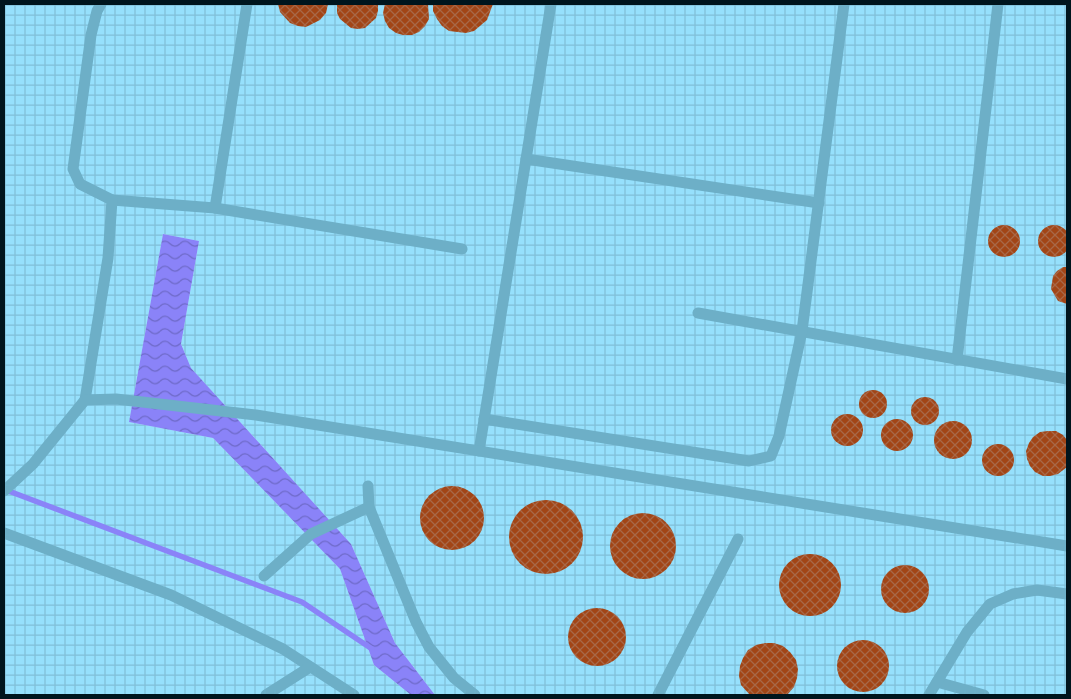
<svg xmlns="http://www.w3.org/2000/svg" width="1071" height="699" font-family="Cabin,sans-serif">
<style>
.industrial{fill:url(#industrial-grid)}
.water{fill:url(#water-waves)}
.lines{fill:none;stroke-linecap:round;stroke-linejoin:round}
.stream{stroke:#8a83f8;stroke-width:5.5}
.building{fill:url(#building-cross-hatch)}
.service{stroke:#6dafc7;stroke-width:11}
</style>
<defs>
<pattern id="industrial-grid" width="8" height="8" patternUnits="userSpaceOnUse" patternTransform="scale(1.25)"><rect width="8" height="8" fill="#96e0fc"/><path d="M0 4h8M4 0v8" fill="none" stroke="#80bfd8"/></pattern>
<pattern id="water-waves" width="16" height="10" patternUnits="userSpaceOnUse" patternTransform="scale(1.25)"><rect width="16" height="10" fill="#8a83f8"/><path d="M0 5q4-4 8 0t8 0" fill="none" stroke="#6e6ac8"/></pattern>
<pattern id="building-cross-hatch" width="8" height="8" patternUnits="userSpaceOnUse" patternTransform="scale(1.25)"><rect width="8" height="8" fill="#a24516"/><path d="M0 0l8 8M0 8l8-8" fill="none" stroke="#a76848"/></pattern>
</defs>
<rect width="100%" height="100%" fill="#b5e7fb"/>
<path class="industrial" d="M4 4H1067V695H435L395 643 351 544 191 368 181 344 199 241 163 234 129 422 213 438 340 569 374 665 411 695H4Z"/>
<path class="water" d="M163 234 199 241 181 344 191 368 351 544 395 643 435 695H411L374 665 340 569 213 438 129 422Z"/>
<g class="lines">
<path class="stream" d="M6 490 302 602 372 649"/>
</g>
<g class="building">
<path d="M278 4H328L326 13 320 20 306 27 298 26 290 23 280 12Z"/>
<path d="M337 4H378V11L376 18 365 28 358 29 351 28 340 19 337 13Z"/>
<path d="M385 4H428L429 19 425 26 419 32 412 35H403L396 33 389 28 385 21 383 13Z"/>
<path d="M433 4H493L487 20 474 31 466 33 449 31 442 26 437 19 433 11Z"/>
<circle cx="1004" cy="241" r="16"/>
<circle cx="1054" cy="241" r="16"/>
<path d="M1063 267H1067V304L1058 301 1051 289 1053 276 1057 271Z"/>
<circle cx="873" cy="404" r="14"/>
<circle cx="925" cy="411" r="14"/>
<circle cx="847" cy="430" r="16"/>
<circle cx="897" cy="435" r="16"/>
<circle cx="953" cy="440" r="19"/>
<path d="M1048 431H1056L1063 435 1067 440V467L1058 474 1050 476H1043L1035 472 1030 466 1027 459 1026 451 1029 443 1033 437 1040 432Z"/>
<circle cx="998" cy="460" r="16"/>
<circle cx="452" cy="518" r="32"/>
<circle cx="546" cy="537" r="37"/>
<circle cx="643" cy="546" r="33"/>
<circle cx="810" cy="585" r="31"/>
<circle cx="905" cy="589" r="24"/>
<circle cx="597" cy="637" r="29"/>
<circle cx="863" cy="666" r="26"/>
<path d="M765 643H774L783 646 790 652 796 660 798 669 797 678 794 687 787 695H750L741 685 739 676 740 666 743 658 748 650 756 645Z"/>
</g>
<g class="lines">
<g class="service">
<path d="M526 159 819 203"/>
<path d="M112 200 215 208 462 249"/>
<path d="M215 208 247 4"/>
<path d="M698 313 1067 379"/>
<path d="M957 360 998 4"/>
<path d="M85 400 108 258 112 200 80 184 73 169 91 35 97 11 101 4"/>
<path d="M484 419 749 461 771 456 779 436 802 331 844 4"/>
<path d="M479 451 551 4"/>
<path d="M368 486 369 507 416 622 429 647 454 678 475 695"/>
<path d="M4 491 33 464 85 400 116 399 256 415 1067 546"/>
<path d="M4 533 171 595 283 649 354 695"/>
<path d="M264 576 311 534 369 507"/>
<path d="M937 682 984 695"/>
<path d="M266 695 310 667"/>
<path d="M658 695 738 539"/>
<path d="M929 695 967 632 990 604 1013 594 1037 590 1067 594"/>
</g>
</g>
<rect width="1071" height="699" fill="none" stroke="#00151d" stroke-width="10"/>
</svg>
